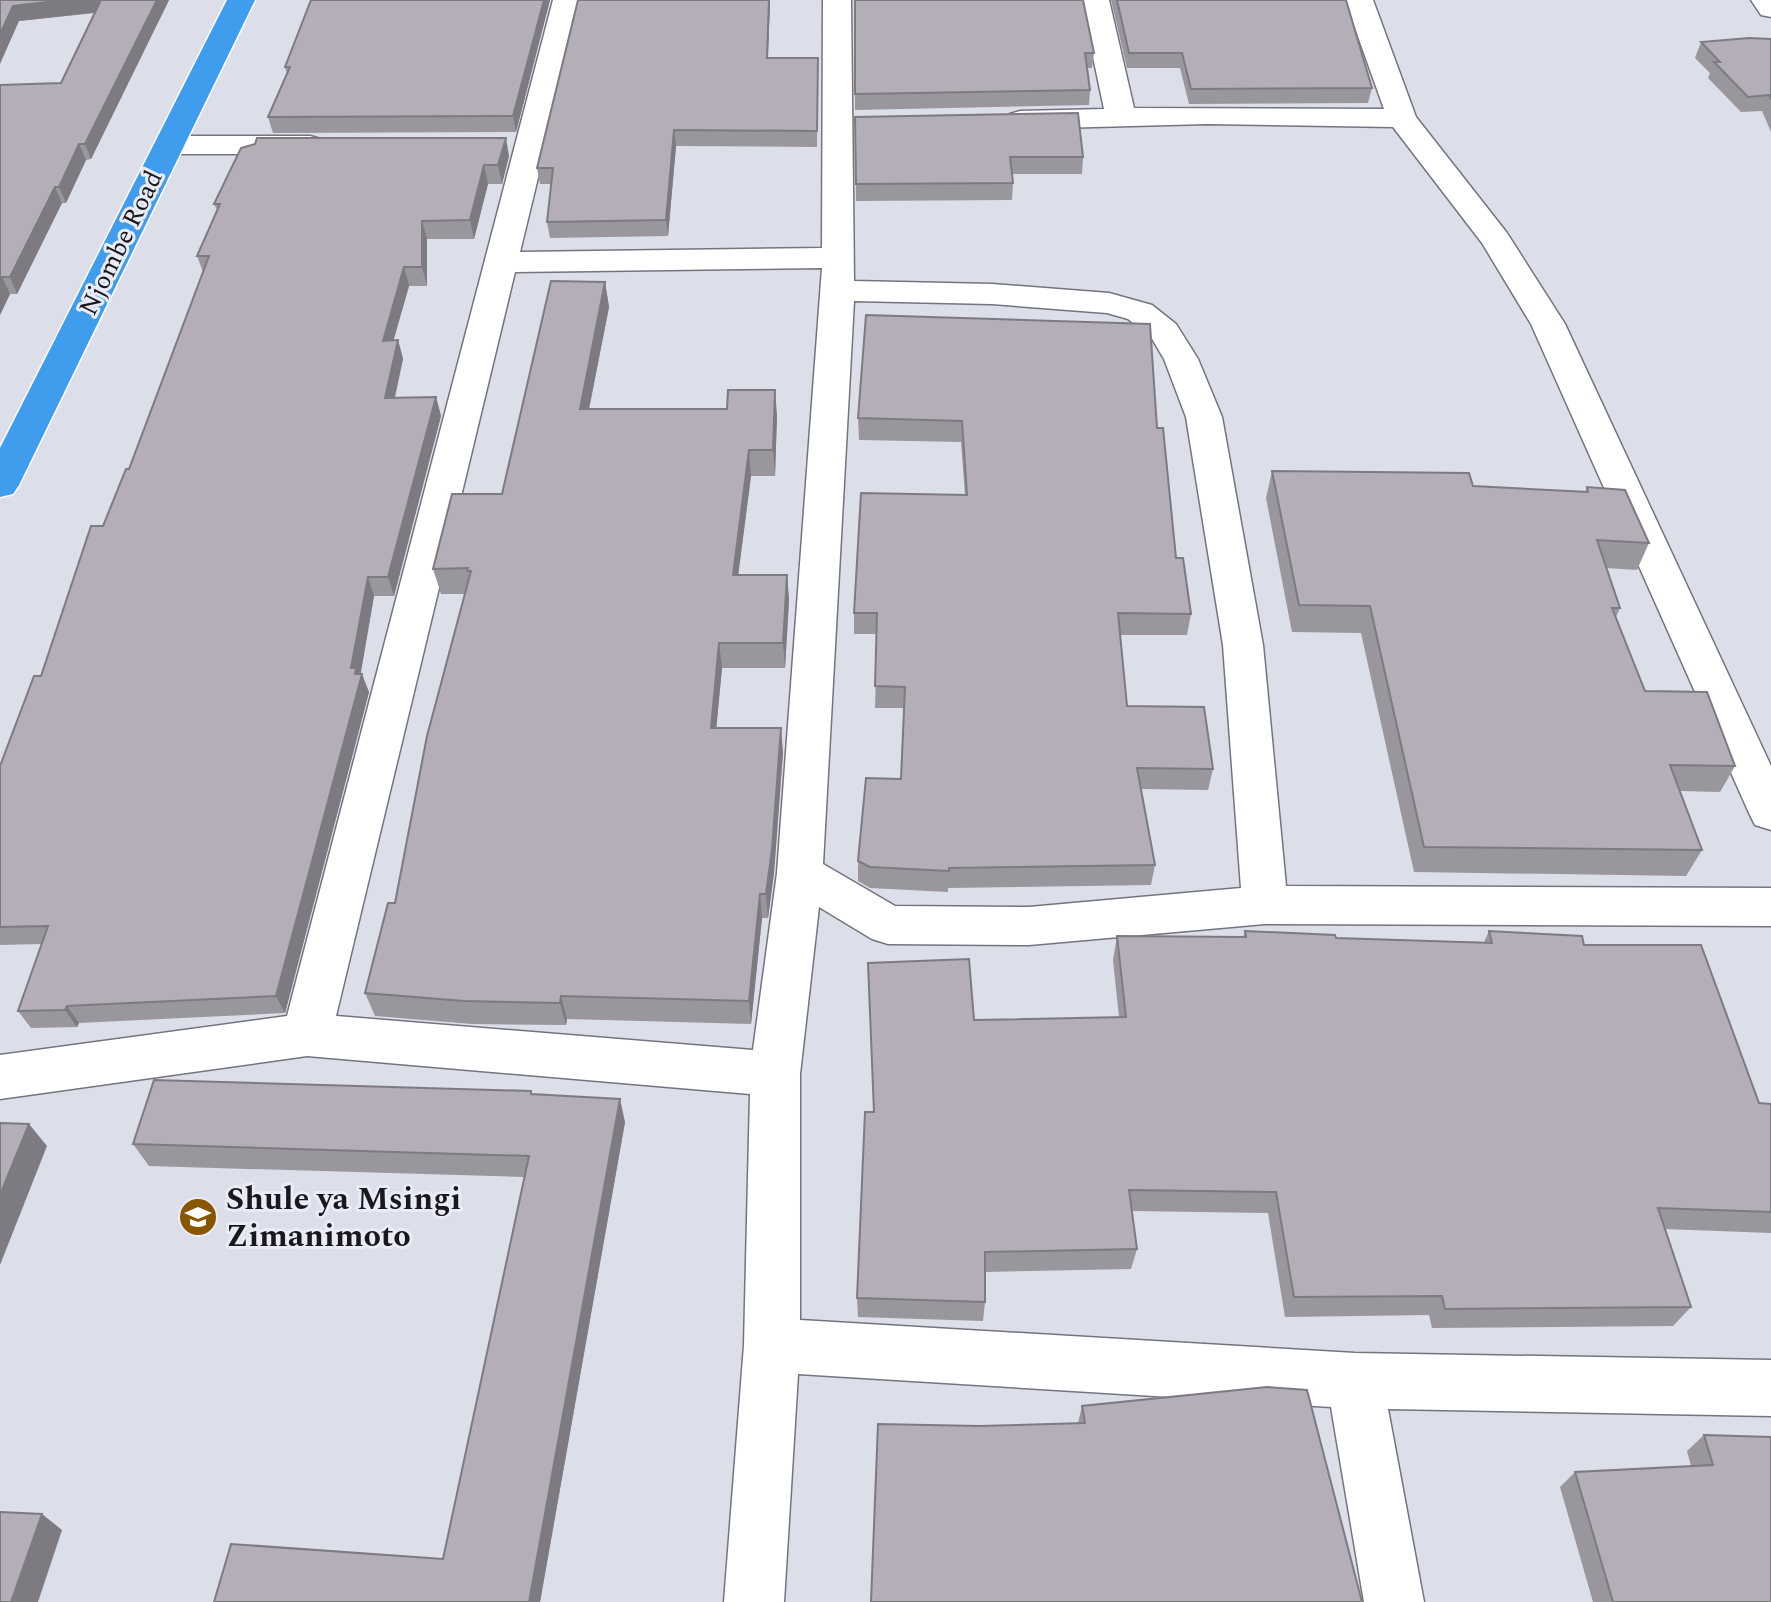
<svg xmlns="http://www.w3.org/2000/svg" width="1771" height="1602" font-family="Spectral,serif">
<style>
.lines{fill:none;stroke-linecap:round;stroke-linejoin:round}
.minor-casing{stroke:#73747e;stroke-width:3}
.highway-casing{stroke:#fff;stroke-width:3}
.minor{fill:#fff;fill-rule:evenodd}
.highway{fill:#409cec;fill-rule:evenodd}
.wall{fill:#9a969e}
.shaded-wall{fill:#7d7a81}
.building{fill:#b3aeb8;stroke:#7d7a81;stroke-width:2}
.labels{text-anchor:middle;dominant-baseline:central;stroke-width:6;stroke-linejoin:round;paint-order:stroke}
.far-street-label{font-size:26px;fill:#18191d;stroke:#e9ebf6}
.poi-label{font-size:32px;font-weight:bold;fill:#18191d;stroke:#e9ebf6;text-anchor:start}
</style>
<rect width="100%" height="100%" fill="#dcdee9"/>
<g class="lines">
<defs>
<g id="minor">
<path d="M553 0H581L520 252 822 248 823 0H851L854 281 992 284 1109 293 1152 305 1176 324 1198 359 1222 417 1263 645 1286 886 1771 888V926L1265 924 1029 945 888 944 872 939 819 907 800 1074V1320L1355 1353 1771 1360V1416L1388 1409 1424 1602H1364L1331 1407 798 1374 784 1602H724L744 1345 750 1094 307 1056 0 1099V1055L287 1016ZM822 268 777 873 753 1050 336 1016 515 272ZM854 301 992 304 1107 313 1128 319 1151 337 1164 359 1186 417 1223 645 1241 888 1029 907 895 906 823 864Z"/>
<path d="M1081 0H1109L1134 108 1384 109 1345 0H1373L1416 117 1507 233 1565 324 1771 766V830L1755 825 1749 813 1531 324 1482 243 1393 127 1207 124 1020 129 1010 126 1005 120 1010 114 1020 111 1104 109Z"/>
<path d="M1751 0H1771V17L1761 15Z"/>
<path d="M169 136H310L321 139 325 145 321 151 310 154H169L158 151 154 145 158 139Z"/>
</g>
<path id="highway" d="M227 0H255L19 485 13 494 0 497V448Z"/>
</defs>
<use href="#minor" class="minor-casing"/>
<use href="#highway" class="highway-casing"/>
<use href="#minor" class="minor"/>
<use href="#highway" class="highway"/>
</g>
<g class="wall">
<path d="M0 0H169L91 159 86 160 66 203H62L17 294H10L0 315V85L61 83 95 13 19 21Z"/>
<path d="M550 0 516 132 273 133 268 117 287 74 285 67Z"/>
<path d="M578 0H770L768 58H818L817 147 676 146 668 236 550 238 547 222 551 184H540L537 168Z"/>
<path d="M855 0H1083L1094 53 1092 68H1087L1090 90 1089 105 855 110Z"/>
<path d="M1111 0H1346L1372 88 1368 103 1189 104 1180 68H1127Z"/>
<path d="M1771 39V132L1762 111 1741 112 1708 78 1710 73 1695 58 1701 42Z"/>
<path d="M855 117 1083 157 1082 174H1012L1013 183 1012 200 856 201Z"/>
<path d="M509 156 502 184H488L474 239H427V286H409L393 340H398L403 359 395 398 436 397 441 416 394 596H374L360 674 369 692 285 1013 79 1023 77 1027 31 1028 18 1011 42 944 0 945V766L41 676 103 526 129 469 203 272 197 256 217 210 214 204Z"/>
<path d="M605 282 609 307 589 409 777 415 775 476H751L738 575H787L789 600 785 668H722L716 728 783 752 774 873 768 918H762L751 1024 567 1019 566 1025 472 1024 375 1016 365 993 395 903 465 594H441L433 569 502 494Z"/>
<path d="M866 315 1157 428 1176 558 1191 614 1187 635H1120L1127 706 1213 769 1208 790 1141 789 1155 865 1151 885 948 888V892L870 888 858 881V861L901 779 904 708H875L877 634H854V613L965 495 961 442 859 440 858 418Z"/>
<path d="M1272 471 1473 486 1585 492 1587 487 1649 543 1637 570 1606 568 1620 608 1616 617 1645 691 1735 766 1720 792 1680 791 1702 850 1686 876 1414 872 1361 633 1292 632 1266 498Z"/>
<path d="M1245 931 1336 938 1484 942 1489 931 1584 945 1759 1103 1771 1104V1233L1665 1229 1691 1307 1673 1326 1432 1328 1429 1315 1285 1317 1268 1213 1132 1211 1137 1249 1131 1269 985 1272V1302L983 1321 858 1317 857 1298 874 1112 868 963 974 1020 1119 1017 1113 960 1117 936 1243 937Z"/>
<path d="M532 1094 625 1122 540 1602H214L443 1559 525 1177 149 1166 133 1144Z"/>
<path d="M1082 1406 1362 1602 979 1426 1078 1423Z"/>
<path d="M1704 1435 1771 1602H1593L1560 1487 1575 1472 1691 1466 1687 1451Z"/>
</g>
<g class="shaded-wall">
<path d="M66 0H105L109 11 19 21 0 64V34L13 6Z"/>
<path d="M157 0H169L91 159 85 144Z"/>
<path d="M544 0H550L516 132 513 116Z"/>
<path d="M769 0H770L767 74V58Z"/>
<path d="M674 130 676 146 668 236 666 220Z"/>
<path d="M506 138 509 156 502 184 498 165Z"/>
<path d="M79 144 86 160 66 203 59 187Z"/>
<path d="M484 165 488 184 474 239 470 220Z"/>
<path d="M55 187 62 203 17 294 10 277Z"/>
<path d="M422 221 427 239V286L422 267Z"/>
<path d="M404 267 409 286 388 360 383 341Z"/>
<path d="M2 277 10 294 0 315V283Z"/>
<path d="M605 282 609 307 584 434 580 409Z"/>
<path d="M398 340 403 359 390 417 385 398Z"/>
<path d="M775 390 777 415 775 476 773 450Z"/>
<path d="M436 397 441 416 394 596 388 577Z"/>
<path d="M749 450 751 476 735 600 733 575Z"/>
<path d="M787 575 789 600 785 668 783 643Z"/>
<path d="M368 577 374 596 360 678 362 674 369 692 285 1013 276 996 351 668Z"/>
<path d="M719 643 722 668 714 753 711 728Z"/>
<path d="M781 728 783 752 774 873 768 918 766 894Z"/>
<path d="M760 894 762 918 751 1024 749 1001Z"/>
<path d="M561 996 567 1019 566 1025 560 1003Z"/>
<path d="M67 1006 79 1023 77 1027 65 1010Z"/>
<path d="M620 1099 625 1122 540 1602H529Z"/>
<path d="M29 1124 47 1146 0 1265V1195Z"/>
<path d="M42 1514 62 1530 38 1602H11Z"/>
</g>
<g class="building">
<path d="M0 0H66L13 6 0 34Z"/>
<path d="M101 0H157L85 144H79L59 187H55L10 277H2L0 283V85L61 83Z"/>
<path d="M311 0H544L513 116 268 117 290 67H285Z"/>
<path d="M578 0H769L767 58H818L817 131 674 130 666 220 547 222 553 168H537Z"/>
<path d="M855 0H1083L1094 53H1085L1090 90 855 94Z"/>
<path d="M1117 0H1346L1372 88 1191 89 1182 53H1129Z"/>
<path d="M1749 38 1771 39V100L1769 95 1748 97 1714 62H1720L1701 42Z"/>
<path d="M1078 113 1083 157H1010L1013 183 856 184 855 117Z"/>
<path d="M257 138H506L498 165H484L470 220 422 221V267H404L383 341 398 340 385 398 436 397 388 577H368L351 668H356L355 674H362L276 996 67 1006 65 1010 18 1011 48 926 0 927V766L34 676H41L91 526H103L126 469H129L209 256H197L220 204H214L241 148 255 144Z"/>
<path d="M551 281 605 282 580 409H727L728 390H775L773 450H749L733 575H787L783 643H719L711 728H781L772 849 766 894H760L749 1001 561 996 560 1003 464 1001 365 993 388 903H395L427 736 471 571H467L468 568 433 569 452 494H502Z"/>
<path d="M866 315 1150 324 1157 428H1163L1176 558H1183L1191 614 1118 613 1127 706 1204 707 1213 769 1137 768 1155 865 949 868V871L870 867 858 861 866 778 901 779 905 687 875 686 877 613H854L861 493 967 495 962 421 858 418Z"/>
<path d="M1272 471 1469 473 1473 486 1588 492 1587 487 1625 490 1649 543 1597 540 1620 608H1612L1645 691 1707 692 1735 766 1670 765 1702 850 1424 847 1370 606 1299 605Z"/>
<path d="M1245 931 1335 935 1336 938 1492 943 1489 931 1582 936 1584 945H1701L1759 1103 1771 1104V1212L1658 1208 1691 1307 1445 1309 1442 1296 1294 1297 1276 1192 1129 1190 1137 1249 985 1252V1302L857 1298 865 1112H874L868 963 969 959 974 1020 1126 1017 1117 936 1246 937Z"/>
<path d="M154 1080 531 1091V1094L620 1099 529 1602H214L231 1544 443 1559 529 1156 133 1144Z"/>
<path d="M0 1123 29 1124 0 1195Z"/>
<path d="M1267 1387 1307 1390 1362 1602H871L878 1424 979 1426 1085 1423 1082 1406Z"/>
<path d="M1704 1435 1771 1437V1602H1613L1575 1472 1713 1465Z"/>
<path d="M0 1512 42 1514 11 1602H0Z"/>
</g>
<defs>
<symbol id="school-disc" viewBox="-11 -11 22 22"><circle r="9.5" fill="#895600" stroke="#e9ebf6"/><path d="M0-5L7-2L0 1L-7-2ZM-4 1L0 2.5L4 1V4Q0 6-4 4Z" fill="#fff"/></symbol>
</defs>
<g fill-rule="evenodd">
<use href="#school-disc" x="176" y="1195" width="44" height="44"/>
</g>
<g class="labels">
<g class="far-street-label">
<text transform="translate(121 243) rotate(-64)">Njombe Road</text>
</g>
<g class="poi-label">
<text x="226" y="1199">Shule ya Msingi<tspan x="226" dy="37">Zimanimoto</tspan></text>
</g>
</g>
</svg>
